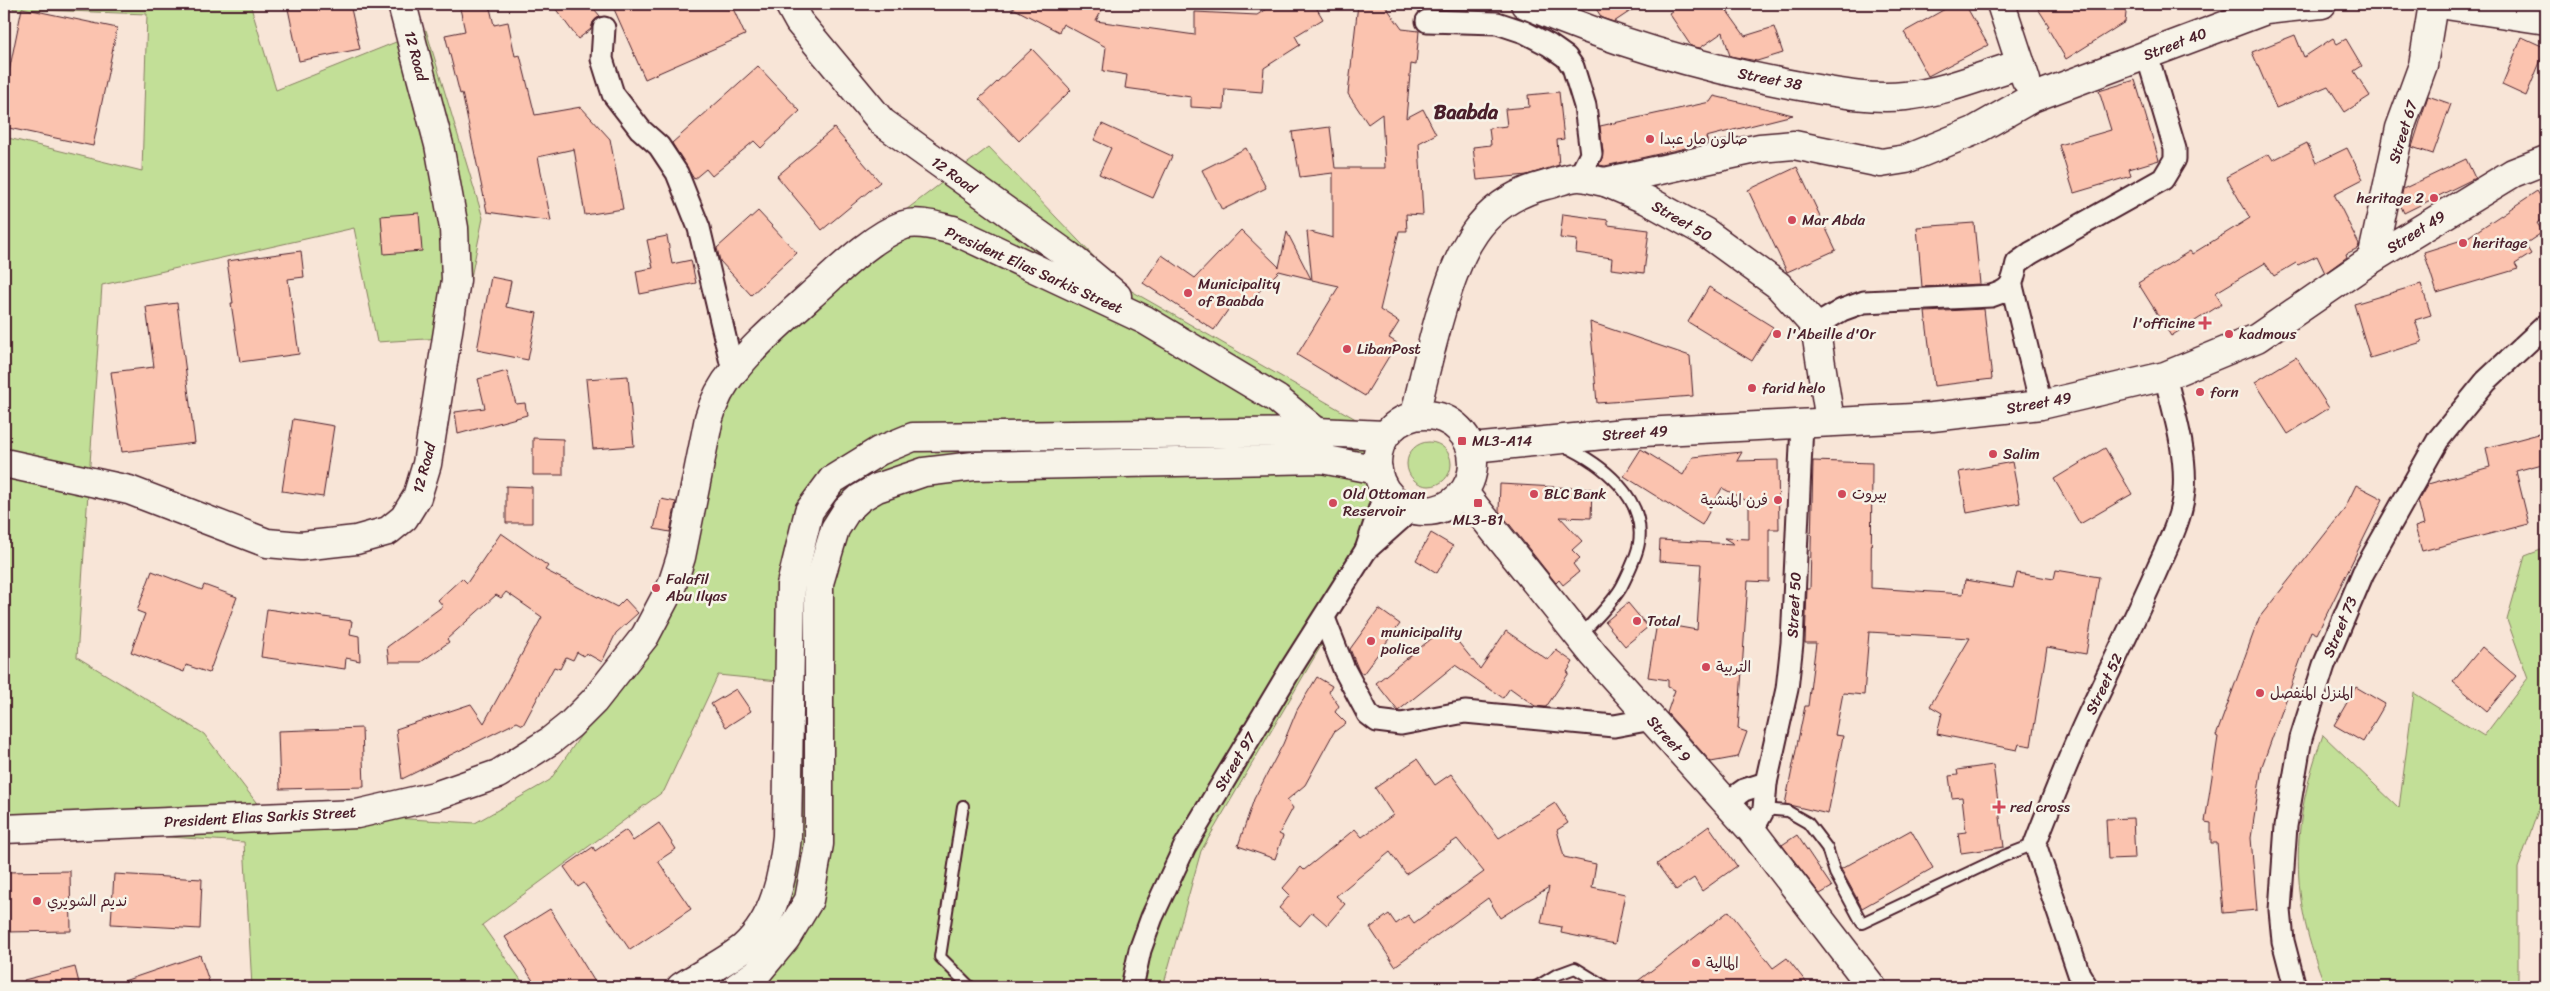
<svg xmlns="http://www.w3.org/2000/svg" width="2550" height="991" font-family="Sriracha,'Playpen Sans Arabic',sans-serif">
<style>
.green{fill:#c2df97;stroke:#867f61}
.building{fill:#fbc3af;stroke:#4a1f2b}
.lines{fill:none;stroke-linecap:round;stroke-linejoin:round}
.lane-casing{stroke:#4a1f2b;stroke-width:14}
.street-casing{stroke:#4a1f2b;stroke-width:25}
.secondary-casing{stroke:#4a1f2b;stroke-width:31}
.lane{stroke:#f7f3e8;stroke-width:10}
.street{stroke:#f7f3e8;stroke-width:21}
.secondary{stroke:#f7f3e8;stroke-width:28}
.poi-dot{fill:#d1495b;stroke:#f7f3e8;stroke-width:2}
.labels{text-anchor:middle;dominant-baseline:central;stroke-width:5;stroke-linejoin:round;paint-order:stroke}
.street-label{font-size:15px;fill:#4a1f2b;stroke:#f7f3e8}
.poi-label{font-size:15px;fill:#4a1f2b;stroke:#f7f3e8;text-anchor:start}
.district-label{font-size:20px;font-weight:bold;fill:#4a1f2b;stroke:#f7f3e8}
</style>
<rect width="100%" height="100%" fill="#f8e5d7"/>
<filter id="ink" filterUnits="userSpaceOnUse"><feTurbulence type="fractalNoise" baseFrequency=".02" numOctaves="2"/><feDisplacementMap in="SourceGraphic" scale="10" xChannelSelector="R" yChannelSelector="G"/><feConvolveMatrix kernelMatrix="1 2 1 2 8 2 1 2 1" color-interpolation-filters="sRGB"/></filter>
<g filter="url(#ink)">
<g class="green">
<path d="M13 4H250L276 90 426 30 483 218 459 337 377 342 354 228 102 285 77 657 204 734 262 810 475 823 550 780 622 676 693 503 754 337 890 222 989 147 1121 285 1375 430 1397 516 1201 851 1163 987H665L741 942 791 846 809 684 718 675 664 791 482 925 526 987H252L244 842 4 826V137L142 171 147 14 13 9Z"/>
<circle cx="1429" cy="464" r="22"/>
<path d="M2546 548V788L2518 868V987H2326C2289 899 2290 825 2323 735L2399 808 2414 693 2484 736 2528 678 2507 620 2525 556Z"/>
</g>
<g class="building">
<path d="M287 4H350L360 49 299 61Z"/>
<path d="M459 4H489L494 25 508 22 515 56 520 55 535 115 581 107 610 139 623 209 585 215 574 149 538 157 551 221 487 212 462 93 460 94 445 35 465 31Z"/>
<path d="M552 4H590L600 16 593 22 591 29 578 39Z"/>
<path d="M626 4H731L745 35 645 79 614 9Z"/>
<path d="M1005 4H1105L1096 21 1195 35V12L1257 15 1274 4H1314L1323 19 1295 36 1300 45 1264 68 1262 92 1225 89 1224 109 1191 107V97L1125 88 1127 75 1103 71 1106 47 1063 24 1059 32Z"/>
<path d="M1358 4H1384L1402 29 1419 31 1416 65 1411 64 1406 118 1423 109 1436 134 1419 143 1423 215 1406 214 1407 231H1399L1380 310 1399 322 1389 338 1397 343 1365 396 1297 355 1339 286 1312 280 1307 231 1333 238V173L1300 177 1292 132 1330 127 1335 168H1385L1382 114 1368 124 1348 94Z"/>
<path d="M1593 4H1641L1614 22 1602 18Z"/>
<path d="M1682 4H1722L1745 36 1774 27 1783 53 1757 61 1730 56 1723 32 1700 48 1691 46 1669 13Z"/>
<path d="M1954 4H1965L1988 45 1928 76 1904 32Z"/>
<path d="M2035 4H2127L2125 22 2066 59 2047 27 2049 26Z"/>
<path d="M22 8 117 28 93 146 4 127V96Z"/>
<path d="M2295 35 2304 57 2333 38 2337 44 2346 39 2362 66 2354 71 2370 96 2345 112 2328 86 2276 108 2252 52Z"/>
<path d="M2522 37 2546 48 2526 96 2502 85Z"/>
<path d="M1032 49 1071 90 1019 141 979 99Z"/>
<path d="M758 66 800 111 761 148 754 141 712 176 706 169 694 179 672 143Z"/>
<path d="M2135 80 2159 160 2129 169 2131 176 2074 193 2059 145 2111 130 2099 91Z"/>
<path d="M1559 92 1564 139 1557 140 1559 165 1527 175 1477 180 1473 147 1491 145 1489 128 1507 126 1505 109 1529 107 1528 95Z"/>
<path d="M1714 96 1793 115 1706 137 1708 143 1605 166 1599 165 1603 152 1600 126 1710 102Z"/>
<path d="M2428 96 2451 104 2433 154 2412 147Z"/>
<path d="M1102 124 1172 156 1153 198 1099 174 1111 148 1094 140Z"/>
<path d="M834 128 880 182 822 230 777 176Z"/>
<path d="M2307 143 2316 163 2347 148 2363 179 2334 194 2359 244 2358 248 2346 254 2347 257 2325 273 2317 256 2298 265 2296 263 2274 276 2265 263 2215 293 2222 304 2171 336 2138 283 2190 251 2192 254 2250 218 2226 177 2269 154 2273 160Z"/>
<path d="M1246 148 1266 188 1222 210 1202 170Z"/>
<path d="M2466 159 2475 178 2404 213 2400 204 2403 189Z"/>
<path d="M1797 167 1836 250 1787 272 1748 190Z"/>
<path d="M2537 191 2546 205V218L2537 223 2543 232 2525 244 2531 254 2515 264 2518 269 2437 293 2424 252 2465 239Z"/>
<path d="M758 211 797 253 751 295 720 261 717 248Z"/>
<path d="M419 213 422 251 384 254 381 216Z"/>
<path d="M1563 214 1608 220V225L1649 230 1644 273 1611 269 1612 258 1576 253 1577 240 1560 238Z"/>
<path d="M1974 223 1980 284 1922 287 1917 227Z"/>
<path d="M1241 230 1279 267 1287 232 1311 279 1279 271 1243 308 1235 300 1214 330 1143 283 1162 255 1195 278Z"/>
<path d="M667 236 672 264 691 260 696 283 640 294 636 271 653 268 647 240Z"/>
<path d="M301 251 304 277 288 279 299 354 240 362 231 303H233L227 261Z"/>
<path d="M491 277 511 281 506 307 537 313 528 360 477 350Z"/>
<path d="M2421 284 2431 315 2415 320 2422 342 2370 358 2354 304Z"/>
<path d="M1709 287 1773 327 1752 361 1688 322Z"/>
<path d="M177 303 195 443 122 452 111 372 154 367 146 307Z"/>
<path d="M1984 309 1992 379 1934 386 1925 312Z"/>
<path d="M1590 322 1690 356 1693 396 1597 403Z"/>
<path d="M2296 357 2329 408 2288 434 2255 382Z"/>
<path d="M507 371 516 404 525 403 527 415 458 434 455 412 485 408 478 379Z"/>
<path d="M628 376 634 446 593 449 586 379Z"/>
<path d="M293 419 334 426 323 497 282 491Z"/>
<path d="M2546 432V463L2516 471 2529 524 2422 551 2415 527 2424 524 2418 501 2428 484 2490 467 2486 448Z"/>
<path d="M533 438 563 439V475H533Z"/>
<path d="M2105 448 2132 494 2080 524 2054 479Z"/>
<path d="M1641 449 1683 475 1693 457 1742 452 1737 461 1778 460 1779 529H1769V582L1748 581 1738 729 1747 732 1738 757 1711 762 1667 713 1675 690 1668 687V680L1648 677 1657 623 1697 630 1701 564 1659 561 1660 540 1734 544 1724 538 1749 539V502L1722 488 1702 525 1624 476Z"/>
<path d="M1813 461 1872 463 1871 588 1963 594 1965 580 2013 588 2017 573 2054 579 2056 570 2099 577 2086 654 2047 647 2031 746 2019 744 2017 750 1937 734 1942 713 1930 706 1970 638 1869 632 1864 695 1843 693 1835 735 1843 736 1828 814 1785 804 1805 706H1808L1816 643H1805L1807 589H1810Z"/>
<path d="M2012 462 2020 503 1967 513 1959 472Z"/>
<path d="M1500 484 1592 489 1591 518 1560 517 1582 541 1572 550 1580 558 1573 564 1579 572 1563 585 1559 580 1556 583 1499 511Z"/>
<path d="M2356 485 2383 499 2317 634 2311 631 2262 766 2251 838 2257 910 2223 913 2217 843H2211V823L2205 822 2218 737 2216 736 2259 618 2344 510Z"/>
<path d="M506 486 532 487V523H506Z"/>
<path d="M661 499 676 502 670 532 654 529Z"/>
<path d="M501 533 548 566 545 570 617 607 625 599 638 613 616 633 602 662 586 653 584 656 577 652 573 660 566 657 560 669 554 667 523 725 517 722 402 779 396 729 471 704 484 723 542 617 506 592 501 598 496 595 447 639 449 642 421 662H389L387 647 443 606 438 600 462 578 467 583Z"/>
<path d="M1431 533 1453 546 1437 573 1416 560Z"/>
<path d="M152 571 202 590 204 585 237 597 209 673 186 665 184 672 131 652 145 614 137 611Z"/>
<path d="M1628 603 1648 627 1625 646 1605 622Z"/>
<path d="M267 609 352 621 350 634 359 636 360 661 346 658 345 669 261 657Z"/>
<path d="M1379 609 1400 624 1363 674 1359 671 1350 649Z"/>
<path d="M1446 627 1480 669 1506 631 1548 660 1556 650 1573 662 1567 672 1569 673 1546 707 1535 706 1510 688 1503 698 1455 665 1398 711 1376 683Z"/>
<path d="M2482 647 2516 676 2487 711 2453 682Z"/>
<path d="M1317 677 1332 686 1329 692 1339 706 1335 712 1346 723 1334 732 1305 785 1287 800 1293 808 1279 834 1283 836 1275 859 1238 846 1254 799 1283 744 1297 710Z"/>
<path d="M2356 687 2385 704 2363 742 2334 725Z"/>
<path d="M736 689 751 711 726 727 711 704Z"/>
<path d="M362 728 364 787 280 789 278 731Z"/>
<path d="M1417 759 1435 785 1451 774 1499 838 1555 803 1568 823 1557 830 1564 857 1596 864 1592 887 1625 894 1615 944 1561 933 1562 927 1541 923 1549 887 1500 918 1488 898 1395 966 1370 928 1389 914 1396 924 1408 915 1414 923 1484 872 1457 839 1406 874 1390 852 1336 896 1345 904 1327 925 1312 912 1300 926 1279 908 1290 895 1283 888 1301 867 1304 870 1355 829 1362 837 1393 815 1375 788Z"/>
<path d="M1993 765 2004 847 1961 853 1958 833 1966 832 1962 797 1952 798 1949 776 1958 775 1957 770Z"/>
<path d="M2133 818 2135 858 2108 859 2106 819Z"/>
<path d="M659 823 676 849 658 861 691 909 630 950 584 883 578 887 564 867 593 847 595 851 626 830 633 841Z"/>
<path d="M1709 826 1737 866 1702 891 1694 878 1676 890 1657 864Z"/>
<path d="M1911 830 1933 868 1862 908 1841 869Z"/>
<path d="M1797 835 1832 887 1820 894 1782 845Z"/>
<path d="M70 871 71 931 4 932V872Z"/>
<path d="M114 874 202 879 200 929 111 924Z"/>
<path d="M550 909 598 987H537L505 937Z"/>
<path d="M1729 911 1773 968 1787 958 1810 987H1630Z"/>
<path d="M200 955 211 987H116L115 984Z"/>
<path d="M75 967 80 987H25L24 980Z"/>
</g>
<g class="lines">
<defs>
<g id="lane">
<path d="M1564 446C1601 463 1646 497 1639 543 1637 556 1628 574 1622 586 1612 604 1593 621 1580 636"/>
<path d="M963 806 940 957 970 987"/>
<path d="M1764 809 1787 811 1808 823 1827 848 1835 873 1862 923 2004 856 2035 844"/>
<path d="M1536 987 1556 975 1575 968 1606 987"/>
</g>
<g id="street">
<path d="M1427 21 1497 23 1524 32 1549 45 1566 57 1573 67 1585 106 1591 154 1579 177"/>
<path d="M604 28 602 59 613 94 640 129 659 146 677 173 699 228 733 371"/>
<path d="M2012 286 2041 405"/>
<path d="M1815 326 1842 310 1864 302 1991 296C2013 289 2012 284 2017 263L2031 253 2163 179 2175 159V149L2147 55"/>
<path d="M1366 550 1386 489"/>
<path d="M1324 618 1344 669 1368 714 1377 721 1401 724 1465 712 1614 726 1652 719"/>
<path d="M1727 802 1744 790 1766 783"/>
<path d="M1752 831 1764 809 1766 783 1787 689 1792 643 1802 424"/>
<path d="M1132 987 1140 950 1152 917 1185 846 1292 667 1366 550 1412 509"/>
<path d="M2087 987 2079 974 2035 844C2052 800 2069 757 2089 714 2112 665 2136 617 2158 567 2169 543 2182 517 2184 491 2187 453 2174 412 2165 376"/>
<path d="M2295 987 2283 941 2280 910 2286 826 2301 738 2324 665 2363 573 2438 440 2486 381 2546 325"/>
</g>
<g id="secondary">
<path d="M789 4 799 22 882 122 1069 256 1117 296"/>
<path d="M1525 4C1613 42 1705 69 1800 86 1833 92 1870 100 1905 96 1945 92 1983 75 2021 64"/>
<path d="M2001 4 2026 80"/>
<path d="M2439 4 2546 20"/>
<path d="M1605 182 1647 200 1705 232 1778 285 1815 326 1830 421"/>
<path d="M2372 259 2400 128 2423 65 2433 4"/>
<circle cx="1425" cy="463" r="48"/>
<path d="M1415 415C1423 380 1431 346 1441 312 1459 252 1478 202 1546 185 1556 183 1568 177 1579 177 1587 177 1597 181 1605 182L1760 148 1794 145 1881 163 1906 159 1974 131 2032 98 2266 10 2322 4"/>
<path d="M1472 448 1624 433 1932 417 2041 405 2165 376 2257 338 2372 259 2513 173 2546 160"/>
<path d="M4 463 129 490 267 543 301 546 356 540 388 531 404 518 417 497 427 464 456 280 454 228 439 145 402 4"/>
<path d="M1464 493 1594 655 1752 831 1872 987"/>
<path d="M4 829 357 814 435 796 498 774 550 741 570 725 594 701 645 636 672 585 681 557 709 418C714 400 722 385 734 371 756 343 784 320 810 296 836 273 871 237 904 225 919 220 939 227 953 230L1145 320 1277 399 1317 432 1322 459"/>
<path d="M681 987C701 974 724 963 743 948 775 920 783 876 787 836L791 585 809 511 832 480 879 451 913 437 1317 432 1385 435"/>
<path d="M737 987 757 973 786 938 809 900 819 844V583L835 529 847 510 860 498 877 488 924 472 974 466 1322 459 1378 470"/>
</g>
</defs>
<use href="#lane" class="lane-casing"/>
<use href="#street" class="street-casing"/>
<use href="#secondary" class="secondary-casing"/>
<use href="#lane" class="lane"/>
<use href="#street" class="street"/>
<use href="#secondary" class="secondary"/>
</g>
</g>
<g class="poi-dot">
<circle cx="1650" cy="139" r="5"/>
<circle cx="2434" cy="198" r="5"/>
<circle cx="1792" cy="220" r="5"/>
<circle cx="2463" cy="243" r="5"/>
<circle cx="1188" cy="293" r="5"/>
<path d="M2202.5 315.5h5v5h5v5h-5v5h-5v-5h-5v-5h5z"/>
<circle cx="1777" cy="334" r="5"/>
<circle cx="2229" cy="334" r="5"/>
<circle cx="1347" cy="349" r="5"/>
<circle cx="1752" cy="388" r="5"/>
<circle cx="2200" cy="392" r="5"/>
<rect x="1457" y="436" width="10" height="10" rx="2.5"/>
<circle cx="1993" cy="454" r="5"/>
<circle cx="1534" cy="494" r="5"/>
<circle cx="1842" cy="494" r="5"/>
<circle cx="1778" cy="500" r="5"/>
<circle cx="1333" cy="503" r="5"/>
<rect x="1473" y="498" width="10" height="10" rx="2.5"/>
<circle cx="656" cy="588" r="5"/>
<circle cx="1637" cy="621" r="5"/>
<circle cx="1371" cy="641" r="5"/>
<circle cx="1706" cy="667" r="5"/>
<circle cx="2260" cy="693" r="5"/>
<path d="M1996.5 799.5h5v5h5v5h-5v5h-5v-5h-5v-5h5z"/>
<circle cx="37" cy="901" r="5"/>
<circle cx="1696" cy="963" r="5"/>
</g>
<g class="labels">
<g class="street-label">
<text transform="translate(2175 44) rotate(-21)">Street 40</text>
<text transform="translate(416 56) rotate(75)">12 Road</text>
<text transform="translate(1770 79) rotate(11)">Street 38</text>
<text transform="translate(2403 132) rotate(-73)">Street 67</text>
<text transform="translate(954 175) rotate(36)">12 Road</text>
<text transform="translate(1682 221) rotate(30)">Street 50</text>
<text transform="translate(2416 232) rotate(-32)">Street 49</text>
<text transform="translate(1034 270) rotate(24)">President Elias Sarkis Street</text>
<text transform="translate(2039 403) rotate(-10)">Street 49</text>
<text transform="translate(1635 433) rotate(-4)">Street 49</text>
<text transform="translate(424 468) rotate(-75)">12 Road</text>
<text transform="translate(1794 605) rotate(-87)">Street 50</text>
<text transform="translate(2340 627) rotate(-67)">Street 73</text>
<text transform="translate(2104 684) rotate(-64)">Street 52</text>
<text transform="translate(1669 739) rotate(48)">Street 9</text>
<text transform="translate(1235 762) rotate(-59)">Street 97</text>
<text transform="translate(260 817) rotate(-3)">President Elias Sarkis Street</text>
</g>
<g class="poi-label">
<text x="1660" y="139">صالون مار عبدا</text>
<text x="2424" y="198" text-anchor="end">heritage 2</text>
<text x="1802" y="220">Mar Abda</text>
<text x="2473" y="243">heritage</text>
<text x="1198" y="284">Municipality<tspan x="1198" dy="17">of Baabda</tspan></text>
<text x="2195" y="323" text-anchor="end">l'officine</text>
<text x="1787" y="334">l'Abeille d'Or</text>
<text x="2239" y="334">kadmous</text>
<text x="1357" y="349">LibanPost</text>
<text x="1762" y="388">farid helo</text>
<text x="2210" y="392">forn</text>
<text x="1472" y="441">ML3-A14</text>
<text x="2003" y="454">Salim</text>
<text x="1343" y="494">Old Ottoman<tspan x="1343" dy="17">Reservoir</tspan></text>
<text x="1544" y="494">BLC Bank</text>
<text x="1852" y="494">بيروت</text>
<text x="1768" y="500" text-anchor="end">فرن المنشية</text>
<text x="1478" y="520" text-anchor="middle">ML3-B1</text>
<text x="666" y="579">Falafil<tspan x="666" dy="17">Abu Ilyas</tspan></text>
<text x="1647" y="621">Total</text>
<text x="1381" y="632">municipality<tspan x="1381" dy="17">police</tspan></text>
<text x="1716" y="667">التربية</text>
<text x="2270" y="693">المنزل المنفصل</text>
<text x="2010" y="807">red cross</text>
<text x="47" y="901">نديم الشويري</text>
<text x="1706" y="963">المالية</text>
</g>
<g class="district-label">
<text x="1466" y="112">Baabda</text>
</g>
</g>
<rect width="2550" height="991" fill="none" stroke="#f7f3e8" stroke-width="20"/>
<rect x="10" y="10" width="2530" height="971" fill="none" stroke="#4a1f2b" stroke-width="2" filter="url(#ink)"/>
</svg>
